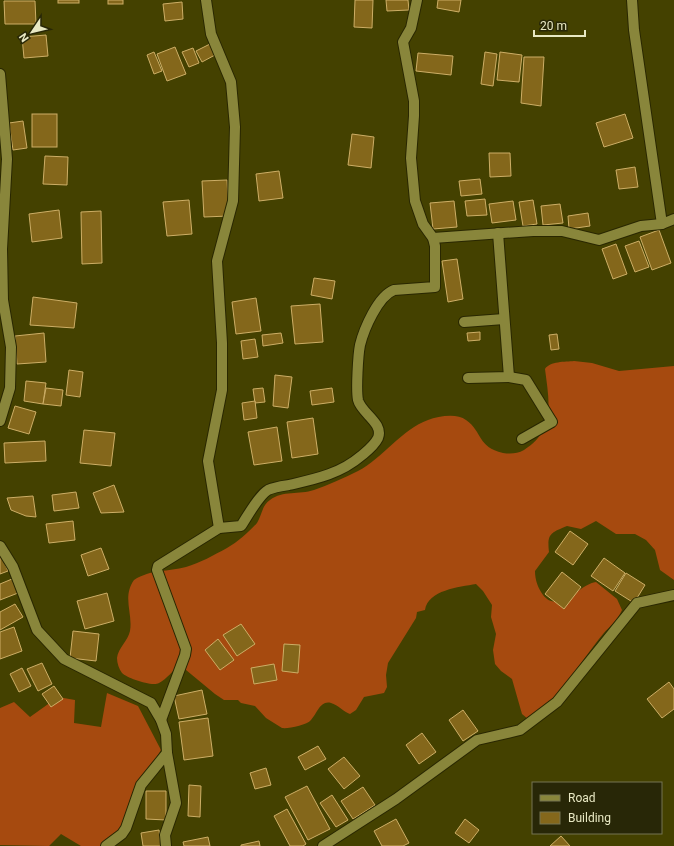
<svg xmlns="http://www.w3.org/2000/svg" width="674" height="846" font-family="Roboto,sans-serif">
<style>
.forest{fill:#a64a0f}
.building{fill:#84671b;stroke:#cdae66}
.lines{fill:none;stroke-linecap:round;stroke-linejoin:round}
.minor-casing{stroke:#292700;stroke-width:12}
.tertiary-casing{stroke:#292700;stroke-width:12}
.minor{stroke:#89863b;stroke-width:10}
.tertiary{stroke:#89863b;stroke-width:10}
</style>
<rect width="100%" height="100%" fill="#444100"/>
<g class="forest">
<path d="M574 361 592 363 619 371 674 366V580L660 570 655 550 646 540 635 534H616L596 521 581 529 567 526C550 533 547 534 549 552L535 571C535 580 538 588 543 595 559 615 579 584 596 582L617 599 622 610C617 621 610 626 603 634 579 663 560 699 528 719L522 714 512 679 501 671 495 664 493 650 496 634 491 617 492 605 483 591 476 584C459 587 428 590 425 610L417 612 416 618 388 663 386 675 387 687 384 693 364 697 356 710 350 714C344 712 338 705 331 703 320 700 317 714 311 720 307 725 288 729 282 728L266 718 255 706 241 703 238 700H224L215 694 180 665C173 670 167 679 159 683 152 687 127 678 122 673 119 669 117 663 117 658 118 648 128 641 130 631 133 613 122 597 134 580 151 569 168 572 186 567 200 563 214 555 227 548 238 542 249 532 257 523 262 515 262 505 270 500 283 490 299 495 314 490 328 485 344 478 358 471 383 458 402 429 428 420 439 416 457 413 466 420 483 432 477 447 503 453 510 454 517 454 524 450 556 430 549 401 545 369 550 361 565 362 574 361Z"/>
<path d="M107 693 138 706 161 750 131 799 124 831 109 846H81L61 834 49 846 0 845V708L14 702 30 717 58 697 75 700 74 723 101 727Z"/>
</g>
<g class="building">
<rect x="58" y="0" width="21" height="3"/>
<rect x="108" y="0" width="15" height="4"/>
<path d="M355 0H373L372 28 354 27Z"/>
<path d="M386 0H408L409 10 387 11Z"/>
<path d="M438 0H461L459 12 437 8Z"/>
<path d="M4 1H35L36 24H5Z"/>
<path d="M182 2 183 19 165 21 163 4Z"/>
<path d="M46 35 48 56 24 58 22 37Z"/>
<path d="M210 44 215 55 202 62 196 51Z"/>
<path d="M175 47 186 74 167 81 157 54Z"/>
<path d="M193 48 199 63 189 67 182 52Z"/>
<path d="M154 52 162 71 154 74 147 55Z"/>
<path d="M485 52 497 54 493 86 481 84Z"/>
<path d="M500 52 522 55 519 82 497 80Z"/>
<path d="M418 53 453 56 451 75 416 71Z"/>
<path d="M524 57H544L541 106 521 103Z"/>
<rect x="32" y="114" width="25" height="33"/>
<path d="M625 114 633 138 604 147 596 123Z"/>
<path d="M23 121 27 148 13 150 9 123Z"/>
<path d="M352 134 374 137 371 168 348 165Z"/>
<path d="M489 153H510L511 176 490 177Z"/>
<path d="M45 156 68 157 67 185 43 184Z"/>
<path d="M635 167 638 187 619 189 616 170Z"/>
<path d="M279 171 283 198 259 201 256 174Z"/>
<path d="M480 179 482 194 461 196 459 181Z"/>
<path d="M227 180 229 216 204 217 202 181Z"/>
<path d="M485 199 487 215 467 216 465 201Z"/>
<path d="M189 200 192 234 167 236 163 202Z"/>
<path d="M533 200 537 224 523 226 519 202Z"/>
<path d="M454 201 457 227 433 229 430 203Z"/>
<path d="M513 201 516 220 492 223 489 204Z"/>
<path d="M560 204 563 223 543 225 541 206Z"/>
<path d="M59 210 62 238 32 242 29 214Z"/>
<path d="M101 211 102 263 82 264 81 212Z"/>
<path d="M588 213 590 226 569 229 568 216Z"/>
<path d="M659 230 671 263 652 270 640 237Z"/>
<path d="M639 241 649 267 635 272 625 246Z"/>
<path d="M616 244 627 274 613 279 602 249Z"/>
<path d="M457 259 463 299 448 302 442 261Z"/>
<path d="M314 278 335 281 332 299 311 295Z"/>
<path d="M33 297 77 303 74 328 30 325Z"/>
<path d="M256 298 261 331 236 334 232 302Z"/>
<path d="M320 304 323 342 295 344 291 306Z"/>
<path d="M480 332V340L468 341 467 333Z"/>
<path d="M44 333 46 362 17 364 15 336Z"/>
<path d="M281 333 283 343 263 346 262 335Z"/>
<path d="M557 334 559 349 551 350 549 335Z"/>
<path d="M255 339 258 357 243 359 241 341Z"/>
<path d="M69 370 83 372 80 397 66 395Z"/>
<path d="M275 375 292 377 288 408 273 406Z"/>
<path d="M26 381 46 383 43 404 24 401Z"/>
<path d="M46 388 63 390 61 406 43 404Z"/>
<path d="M263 388 265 402 255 403 253 389Z"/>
<path d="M332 388 334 402 312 405 310 391Z"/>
<path d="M255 401 257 418 244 420 242 403Z"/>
<path d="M15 406 36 412 29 434 8 428Z"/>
<path d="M313 418 318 454 292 458 287 422Z"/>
<path d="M277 427 282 461 254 465 248 432Z"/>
<path d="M84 430 115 433 111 466 80 463Z"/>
<path d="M45 441 46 461 5 463 4 443Z"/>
<path d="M114 485 124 512 101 513 93 493Z"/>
<path d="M76 492 79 508 54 511 52 495Z"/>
<path d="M33 496 36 517 26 516 11 510 7 498Z"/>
<path d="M73 521 75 540 49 543 46 524Z"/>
<path d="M570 531 588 544 573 565 555 552Z"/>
<path d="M101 548 109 569 88 576 81 555Z"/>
<path d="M0 552 8 571 0 574Z"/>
<path d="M604 558 625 573 613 591 591 576Z"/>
<path d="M562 572 581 587 564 609 545 594Z"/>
<path d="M626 573 645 585 634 603 615 591Z"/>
<path d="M12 579 18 593 0 600V584Z"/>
<path d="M107 593 114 621 85 629 77 601Z"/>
<path d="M15 604 23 617 0 630V612Z"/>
<path d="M241 624 255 644 237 656 223 635Z"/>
<path d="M14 627 22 651 0 659V632Z"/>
<path d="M73 631 99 634 96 661 70 658Z"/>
<path d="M218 639 234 660 220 670 205 650Z"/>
<path d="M284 644 300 645 298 673 282 671Z"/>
<path d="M42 663 52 684 38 691 27 669Z"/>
<path d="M274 664 277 680 254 684 251 668Z"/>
<path d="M22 668 31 686 19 692 10 674Z"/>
<path d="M669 682 674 689V709L662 718 647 699Z"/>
<path d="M54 686 63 699 51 707 42 694Z"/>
<path d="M202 690 207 714 179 719 174 696Z"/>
<path d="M463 710 478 731 463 741 449 720Z"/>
<path d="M208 718 213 756 184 760 179 722Z"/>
<path d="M422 733 436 752 419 764 406 745Z"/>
<path d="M318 746 326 759 305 770 298 757Z"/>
<path d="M344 757 360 776 344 789 328 769Z"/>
<path d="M266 768 271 785 255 789 250 773Z"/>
<path d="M189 785 201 786 200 817 188 816Z"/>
<path d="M307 786 330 829 308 840 285 797Z"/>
<path d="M363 787 375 805 353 819 341 801Z"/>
<path d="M146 791H166V820L146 819Z"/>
<path d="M332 795 348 820 336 827 320 803Z"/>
<path d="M287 809 306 844 303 846H290L274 816Z"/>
<path d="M396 819 409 843 403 846H382L374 831Z"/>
<path d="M465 819 479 830 469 843 455 833Z"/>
<path d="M159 830 161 846H143L141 833Z"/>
<path d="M561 836 570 846H550Z"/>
<path d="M208 837 210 846H184L183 842Z"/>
<path d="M259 841 260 846H241V845Z"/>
</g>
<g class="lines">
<defs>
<g id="minor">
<path d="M206 0 211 34 231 82 235 127 233 201 217 261 222 343V390L208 461 219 528"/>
<path d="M632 0 634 30 662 224"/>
<path d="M433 238 533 231H562L599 240 641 226 662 224 674 219"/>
<path d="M464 322 504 319"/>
<path d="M509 377 526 380 552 422 522 439"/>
<path d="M468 378 509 377 498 233"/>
<path d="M161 720 185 655 186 649 157 570 158 566 219 528 241 526C247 517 259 495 268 490 274 487 282 486 289 485 315 479 340 474 361 456 367 451 374 446 378 438 384 423 361 413 358 400 356 390 358 355 360 345 364 329 378 296 394 290L435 287V246L433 238 423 224 415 201 411 158 414 116V101L403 42 411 28 417 0"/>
<path d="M323 846 396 799 477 740 520 730 557 702 637 603 674 595"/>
</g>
<g id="tertiary">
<path d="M0 74 7 159 2 249 3 300 11 347 10 388 0 421"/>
<path d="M0 546 13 567 37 630 64 659 151 703 161 720 166 734 167 753 176 803 165 835 166 846"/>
<path d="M106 846 122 834 126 828 141 785 167 753"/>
</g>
</defs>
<use href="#minor" class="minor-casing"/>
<use href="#tertiary" class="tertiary-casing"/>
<use href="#minor" class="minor"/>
<use href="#tertiary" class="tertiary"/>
</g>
<rect x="532" y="782" width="130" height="52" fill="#282707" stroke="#757452"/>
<rect x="540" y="795" width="20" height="6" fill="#89863b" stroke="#757452"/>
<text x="568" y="802" font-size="12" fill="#e8e8c3">Road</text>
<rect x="540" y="812" width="20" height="12" fill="#84671b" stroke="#757452"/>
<text x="568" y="822" font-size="12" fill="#e8e8c3">Building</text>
<g transform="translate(32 32) rotate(235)" stroke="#282707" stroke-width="3" paint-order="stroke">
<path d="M0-3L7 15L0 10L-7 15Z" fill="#e8e8c3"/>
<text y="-6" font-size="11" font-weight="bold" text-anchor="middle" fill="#e8e8c3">N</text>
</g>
<path d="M534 30v6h51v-6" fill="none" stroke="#e8e8c3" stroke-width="2"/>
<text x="540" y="30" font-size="12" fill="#e8e8c3" stroke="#282707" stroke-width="3" paint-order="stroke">20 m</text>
</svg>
